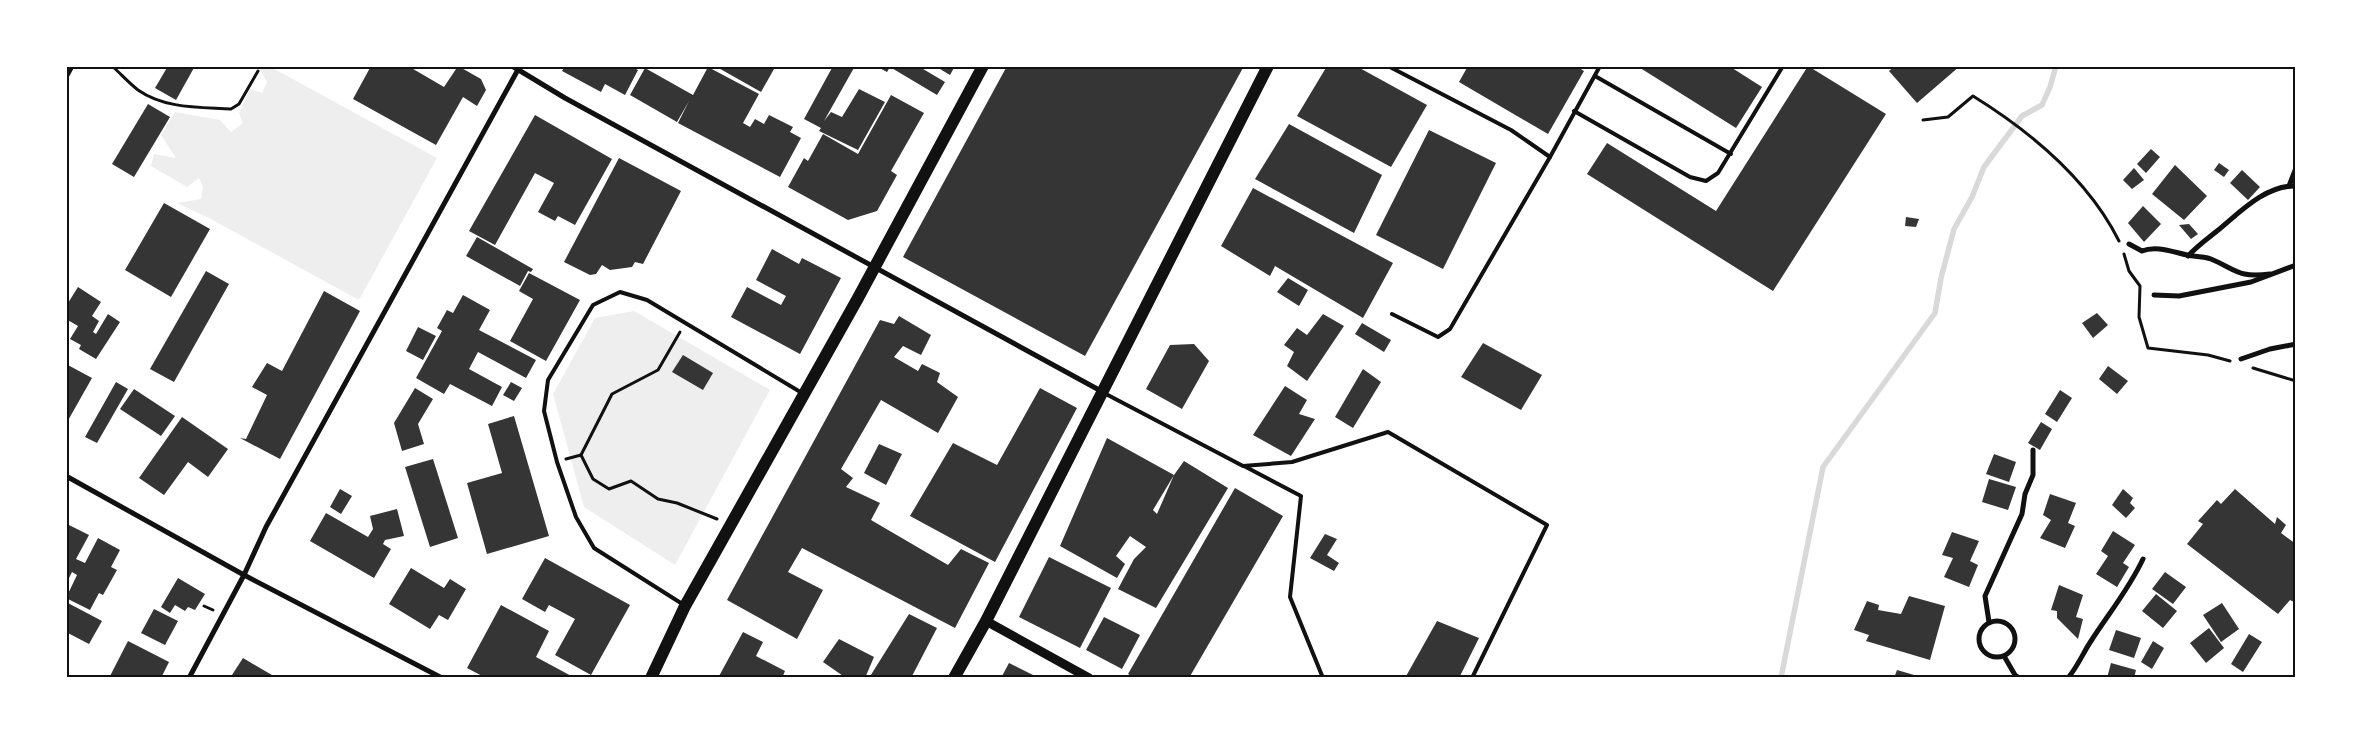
<svg xmlns="http://www.w3.org/2000/svg" width="2362" height="744" font-family="'Source Sans 3',sans-serif">
<style>
.green{fill:#eee}
.lines{fill:none;stroke-linecap:round;stroke-linejoin:round}
.stream{stroke:#d9d9d9;stroke-width:5.5}
.building{fill:#353535;fill-rule:evenodd}
.path{stroke:#111;stroke-width:3}
.service{stroke:#111;stroke-width:4}
.minor{stroke:#111;stroke-width:5}
.tertiary{stroke:#111;stroke-width:9}
.primary{stroke:#111;stroke-width:12}
.neatline{fill:none;stroke:#111;stroke-width:2}
</style>
<rect width="100%" height="100%" fill="#fff"/>
<g class="green">
<path d="M258 66H269L437 158 359 300 209 218 177 203 201 199 203 187 199 178 187 187 151 166 154 154 176 158 161 135 175 112 220 120 231 132 243 123 239 113 250 89 262 93 267 82Z"/>
<path d="M634 311 770 390 675 565 584 507 553 394 595 318Z"/>
</g>
<g class="lines">
<path class="stream" d="M1781 678 1823 467 1935 313 1941 278 1954 229 1972 197 1984 167 2022 116 2042 105 2050 87 2056 66"/>
</g>
<g class="building">
<path d="M168 66H195L176 100 155 88Z"/>
<path d="M371 66H408L444 87 458 66 481 79 486 90 477 106 463 97 436 145 353 99Z"/>
<path d="M565 66H631L638 70 625 95 605 84 601 92 562 71Z"/>
<path d="M715 66H769L774 69 761 92Z"/>
<path d="M833 66H855L824 121 831 112 842 117 859 89 885 102 858 150 819 131 821 128 804 119Z"/>
<path d="M876 66H918L945 82 937 95 890 67 887 72Z"/>
<path d="M935 66H955L950 75Z"/>
<path d="M1007 66H1244L1085 356 903 257Z"/>
<path d="M1327 66H1356L1427 105 1391 167 1297 116Z"/>
<path d="M1468 66H1576L1584 71 1548 134 1459 82Z"/>
<path d="M1637 66H1729L1762 87 1736 128Z"/>
<path d="M1808 66 1886 114 1773 291 1587 174 1607 143 1716 211Z"/>
<path d="M1895 66H1960L1917 103 1889 71Z"/>
<path d="M708 67 759 94 743 123 750 127 755 119 764 124 769 115 793 127 790 132 801 138 780 177 678 123 689 101 677 122 630 95 645 68 693 95Z"/>
<path d="M891 95 924 113 891 171 897 175 877 211 848 220 788 187 804 158 808 161 823 134 858 154Z"/>
<path d="M148 104 170 117 134 177 112 164Z"/>
<path d="M535 115 612 159 575 225 558 216 555 221 538 212 554 183 535 173 495 245 469 231Z"/>
<path d="M1289 124 1382 175 1354 233 1255 179Z"/>
<path d="M1429 130 1496 163 1443 269 1376 235Z"/>
<path d="M2151 149 2160 157 2146 173 2137 164Z"/>
<path d="M619 158 681 191 643 264 635 262 632 267 610 270 602 265 596 274 590 275 564 262Z"/>
<path d="M2219 163 2229 170 2224 177 2214 170Z"/>
<path d="M2175 165 2207 196 2184 220 2152 194Z"/>
<path d="M2134 168 2144 180 2132 189 2123 180Z"/>
<path d="M2242 170 2260 187 2248 200 2230 183Z"/>
<path d="M1253 188 1393 263 1363 318 1275 266 1270 276 1221 246Z"/>
<path d="M164 203 210 229 171 297 125 270Z"/>
<path d="M2143 206 2161 224 2144 242 2128 223Z"/>
<path d="M1906 217 1919 219 1916 227 1905 226Z"/>
<path d="M2189 224 2198 234 2191 239 2179 225Z"/>
<path d="M477 237 533 269 531 272 528 271 520 286 466 256Z"/>
<path d="M772 249 799 264 802 258 841 278 800 354 731 317 747 287 781 305 786 296 756 280Z"/>
<path d="M206 271 229 284 174 382 150 369Z"/>
<path d="M529 273 580 300 546 361 510 341 533 299 519 291Z"/>
<path d="M1288 278 1308 290 1299 306 1277 292Z"/>
<path d="M78 287 101 302 92 316 99 321 93 332 96 334 108 314 120 322 96 359 79 349 81 345 70 339 78 326 66 319V301L68 303Z"/>
<path d="M324 291 360 311 280 459 240 438 246 439 267 395 252 387 267 363 282 371Z"/>
<path d="M463 295 490 310 479 330 536 360 526 378 478 352 469 369 502 387 492 406 450 384 444 394 416 378 442 331 437 328 447 310 453 313Z"/>
<path d="M2097 313 2108 325 2093 338 2082 323Z"/>
<path d="M1323 314 1344 326 1307 381 1287 366 1294 352 1284 345 1297 328 1307 335Z"/>
<path d="M899 316 931 335 921 355 903 346 894 357 918 371 922 364 940 373 937 382 958 397 938 433 881 400 841 469 853 478 846 487 880 503 871 520 948 565 961 549 989 563 955 628 802 548 788 572 823 590 797 639 727 600 880 320 894 324Z"/>
<path d="M1362 323 1391 340 1384 352 1355 334Z"/>
<path d="M418 327 436 336 423 360 406 351Z"/>
<path d="M1483 343 1542 375 1521 410 1461 377Z"/>
<path d="M1194 344 1209 361 1182 409 1146 389 1170 345Z"/>
<path d="M683 355 713 373 703 390 672 372Z"/>
<path d="M66 364 92 378 66 424Z"/>
<path d="M2108 366 2128 381 2117 394 2099 379Z"/>
<path d="M1363 369 1381 382 1353 428 1335 417Z"/>
<path d="M116 382 128 389 97 443 85 437Z"/>
<path d="M511 382 522 388 514 401 503 395Z"/>
<path d="M1285 386 1307 400 1299 414 1315 419 1291 456 1253 435Z"/>
<path d="M415 388 433 399 418 424 424 444 402 451 394 423Z"/>
<path d="M1040 388 1077 408 995 562 910 516 953 443 997 465Z"/>
<path d="M134 389 175 416 161 436 120 409Z"/>
<path d="M2060 390 2072 398 2057 422 2045 414Z"/>
<path d="M514 416 549 536 487 554 467 483 502 473 488 424Z"/>
<path d="M182 417 228 449 208 477 188 462 164 495 139 478Z"/>
<path d="M2041 422 2052 429 2040 450 2028 443Z"/>
<path d="M1107 438 1174 475 1184 461 1228 488 1156 608 1118 589 1134 559 1146 547 1130 536 1116 556 1125 564 1117 578 1060 546ZM1174 475 1157 514 1153 510Z"/>
<path d="M879 444 902 454 886 485 864 473Z"/>
<path d="M1994 454 2016 462 2009 482 1986 474Z"/>
<path d="M433 459 458 538 430 547 405 467Z"/>
<path d="M1989 479 2016 487 2008 510 1982 502Z"/>
<path d="M1235 488 1283 516 1189 678H1135L1128 674Z"/>
<path d="M340 489 352 496 341 514 330 507Z"/>
<path d="M2123 489 2133 498 2130 503 2135 508 2126 518 2112 505Z"/>
<path d="M2235 489 2275 524 2277 517 2286 525 2281 533 2296 544V603L2290 600 2278 614 2187 544 2203 524 2198 521 2217 500 2221 504Z"/>
<path d="M2050 494 2076 503 2068 523 2075 526 2065 548 2040 538 2051 520 2043 515Z"/>
<path d="M397 509 404 536 385 540 383 544 391 549 374 578 310 541 326 513 368 537 373 529 370 516Z"/>
<path d="M69 525 89 535 76 559 85 563 98 538 120 550 111 567 117 570 103 595 99 593 90 610 66 598 77 575 72 572 66 584V531Z"/>
<path d="M2113 531 2135 545 2123 563 2129 567 2117 587 2096 574 2108 556 2101 551Z"/>
<path d="M1952 532 1979 541 1970 561 1978 565 1969 587 1944 577 1953 558 1942 555Z"/>
<path d="M1325 534 1337 539 1327 555 1339 563 1334 571 1310 558Z"/>
<path d="M1049 557 1111 588 1080 648 1019 617Z"/>
<path d="M545 558 630 605 591 675 555 655 575 619 549 605 545 612 522 599Z"/>
<path d="M411 568 444 588 450 579 466 589 448 620 439 615 430 629 389 604Z"/>
<path d="M2165 572 2186 587 2173 604 2152 589Z"/>
<path d="M178 578 205 594 195 610 188 607 185 611 175 605 170 613 161 607Z"/>
<path d="M2059 585 2083 595 2076 617 2083 619 2078 639 2057 618V611L2051 610Z"/>
<path d="M2156 594 2177 611 2163 628 2142 611Z"/>
<path d="M1909 596 1945 606 1930 660 1866 641 1869 635 1854 630 1867 601 1879 605 1878 610 1901 614Z"/>
<path d="M66 602 102 621 89 644 66 632Z"/>
<path d="M2222 603 2239 629 2221 642 2203 615Z"/>
<path d="M501 605 549 631 536 657 575 678H486L467 668Z"/>
<path d="M154 609 178 621 165 645 141 633Z"/>
<path d="M909 614 937 628 911 678H869Z"/>
<path d="M1104 617 1140 635 1122 669 1086 650Z"/>
<path d="M1437 621 1479 638 1459 678H1405Z"/>
<path d="M2209 628 2224 648 2206 663 2190 643Z"/>
<path d="M2116 630 2141 638 2134 658 2109 650Z"/>
<path d="M743 632 763 642 756 656 785 671 782 678H718Z"/>
<path d="M2249 634 2262 642 2243 672 2231 664Z"/>
<path d="M839 639 874 657 865 678H846L823 662Z"/>
<path d="M128 641 169 662 161 678H109Z"/>
<path d="M2153 641 2164 648 2152 669 2141 662Z"/>
<path d="M243 658 277 678H230Z"/>
<path d="M1009 663 1039 678H1001Z"/>
<path d="M2111 663 2136 670 2134 678H2107Z"/>
<path d="M1897 670 1921 677V678H1894Z"/>
</g>
<g class="lines">
<g class="path">
<path d="M112 66C121 74 129 83 138 90 165 109 200 107 231 109L239 104 258 71"/>
<path d="M1923 120 1948 117 1973 96C2031 132 2088 179 2119 241"/>
<path d="M2124 254 2129 271 2140 286 2139 317 2148 348 2208 355 2230 361"/>
<path d="M2253 368 2296 381"/>
<path d="M581 455 612 394 658 370 680 332"/>
<path d="M566 459 581 455 593 479 609 489 631 481 658 499 677 503 717 519"/>
<path d="M204 606 213 610"/>
</g>
<g class="service">
<path d="M1388 66 1511 130 1550 157 1600 66"/>
<path d="M1595 76 1731 154"/>
<path d="M1574 111 1690 177 1706 181 1718 173 1783 66"/>
<path d="M1392 314 1438 337 1450 329 1550 157"/>
<path d="M1104 393 1243 466 1292 462 1388 432 1547 525 1472 678"/>
<path d="M1244 466 1301 496 1290 597 1323 678"/>
<path d="M684 605 594 548 576 517 557 462 544 411 548 380 593 305 620 292 647 300 802 393"/>
</g>
<g class="minor">
<path d="M512 66 565 98 1101 391"/>
<path d="M66 77 72 66"/>
<path d="M2289 186 2296 168"/>
<path d="M2129 244 2142 251C2156 245 2173 252 2187 255 2195 257 2203 256 2211 259 2237 270 2238 278 2270 274"/>
<path d="M2188 256C2197 246 2207 239 2217 231 2239 213 2265 185 2296 186"/>
<path d="M2154 295 2179 296 2251 282 2296 265"/>
<path d="M2241 359 2270 349 2296 344"/>
<path d="M66 476 244 575 442 678"/>
<circle cx="1997" cy="639" r="18"/>
<path d="M1989 622 1985 596 2022 514 2025 494 2033 475V450"/>
<path d="M2004 656 2015 675 2019 678"/>
<path d="M189 678 244 575 266 527 520 66"/>
<path d="M2068 678C2078 666 2083 653 2091 641 2109 613 2129 589 2143 559"/>
</g>
<path class="tertiary" d="M986 621 1089 678"/>
<g class="primary">
<path d="M651 678 685 606 858 298 983 66"/>
<path d="M954 678 986 621 1268 66"/>
</g>
</g>
<rect width="2362" height="744" fill="none" stroke="#ffffff" stroke-width="135"/>
<rect x="68" y="68" width="2226" height="608" class="neatline"/>
</svg>
